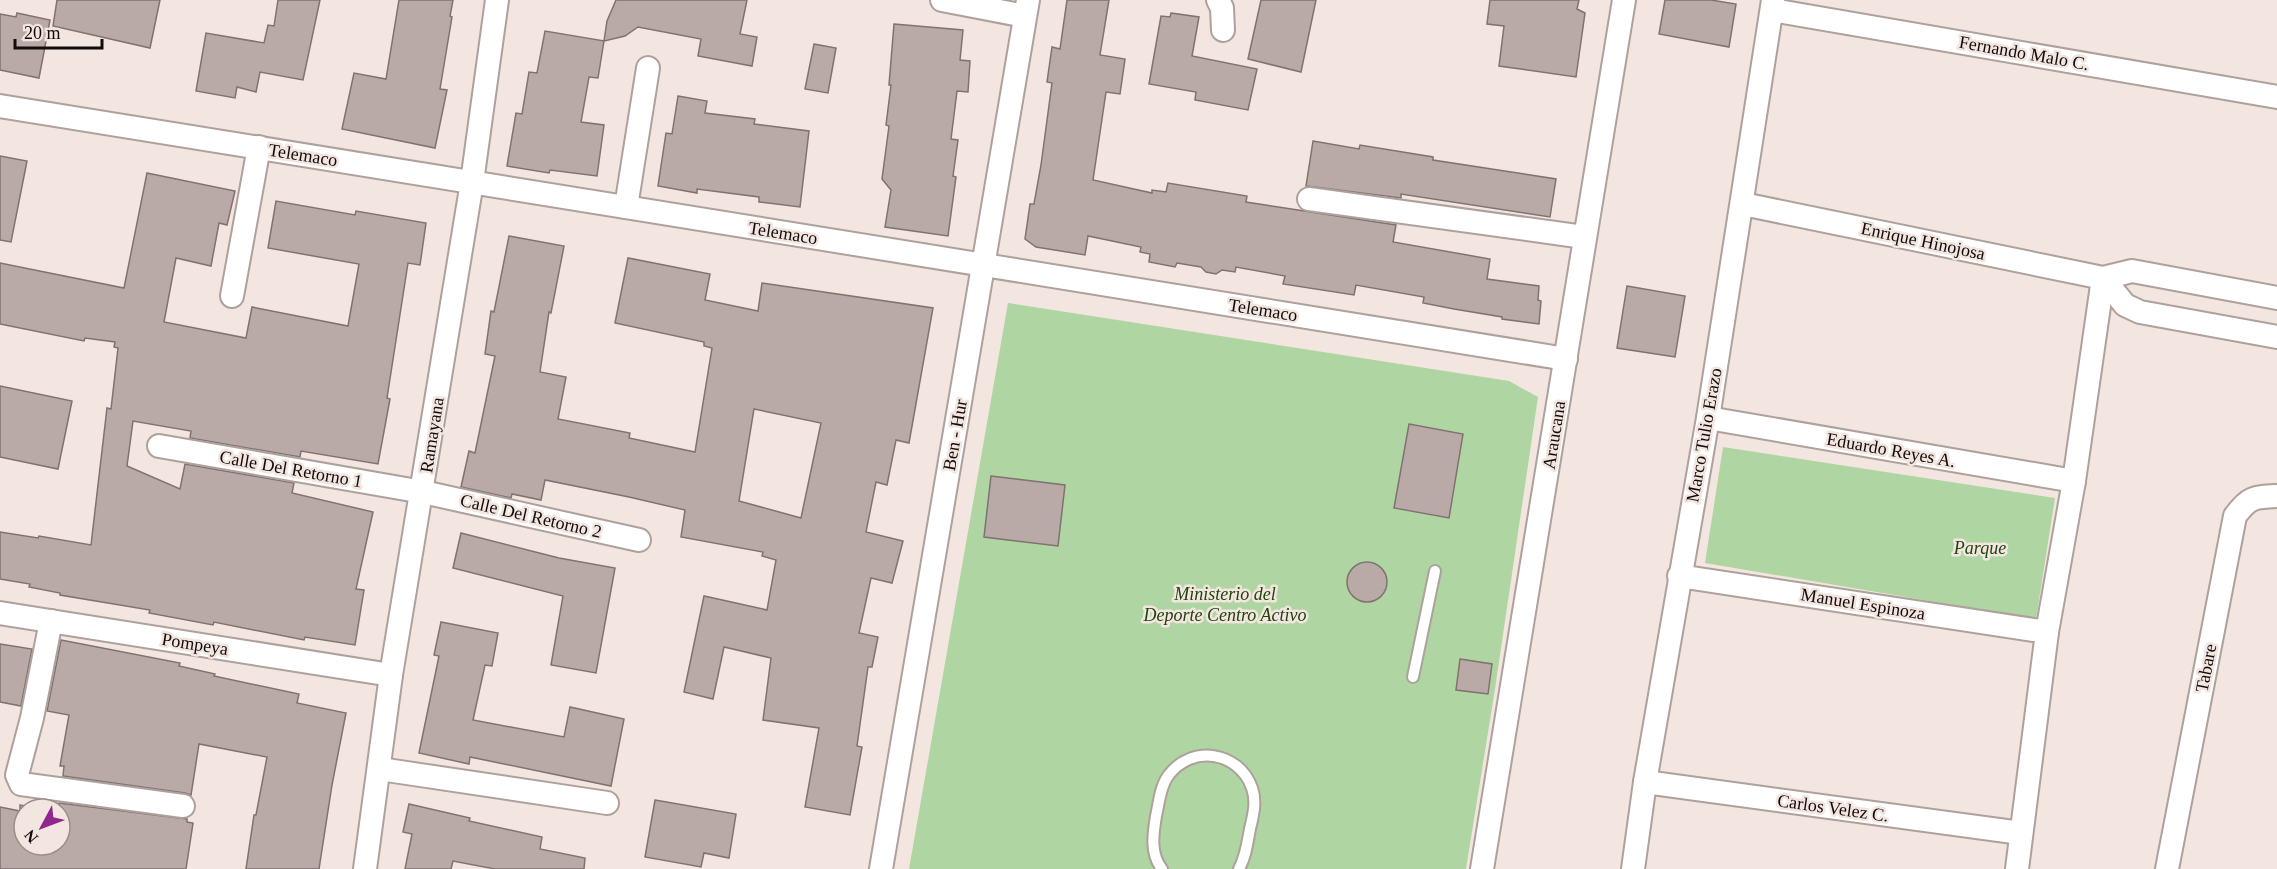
<svg xmlns="http://www.w3.org/2000/svg" width="2277" height="869" font-family="'Times New Roman',serif">
<style>
.green{fill:#afd6a2}
.building{fill:#b9aaa8;stroke:#807270;stroke-width:1.5;fill-rule:evenodd}
.lines{fill:none;stroke-linecap:round;stroke-linejoin:round}
.lane-casing{stroke:#aea19c;stroke-width:14}
.street-casing{stroke:#aea19c;stroke-width:26}
.lane{stroke:#fff;stroke-width:10}
.street{stroke:#fff;stroke-width:22}
.labels{text-anchor:middle;dominant-baseline:central;stroke-width:5;stroke-linejoin:round;paint-order:stroke}
.street-label{font-size:18px;fill:#110c0b;stroke:#f3e5df}
.park-label{font-size:18px;font-style:italic;fill:#1f450e;stroke:#f3e5df}
</style>
<rect width="100%" height="100%" fill="#f3e5df"/>
<g class="green">
<path d="M1008 303 1509 381 1538 397 1495 689 1466 869H909Z"/>
<path d="M1723 447 2055 498 2036 619 1705 563Z"/>
</g>
<g class="building">
<path d="M57 0H160L150 48 53 26Z"/>
<path d="M278 0H320L303 80 260 72 256 92 237 87 235 98 196 91 206 33 264 43 268 25 274 26Z"/>
<path d="M399 0H453L450 16 452 17 440 89 447 90 435 148 342 129 354 73 386 79Z"/>
<path d="M616 0H747L740 34 757 37 752 66 698 56 701 39 638 27 625 36 604 41 598 78 589 77 581 122 604 125 597 176 550 170 549 173 507 166 516 113 522 114 529 72 537 73 545 31 604 41 607 21Z"/>
<path d="M1067 0H1109L1100 55 1125 59 1120 94 1106 92 1093 180 1152 193V190L1166 192 1168 183 1247 196 1246 202 1396 225 1393 242 1490 259 1487 279 1539 286 1538 300 1541 301 1539 324 1502 319V317L1454 309 1423 303 1424 297 1356 285 1354 295 1283 284 1285 276 1236 267 1235 272 1222 270 1216 274 1206 272 1201 267 1177 263 1175 267 1149 262 1150 254 1140 252 1141 247 1088 236 1085 255 1036 247 1025 239 1030 204H1034L1041 165 1052 83 1047 82 1052 47 1060 49Z"/>
<path d="M1261 0H1316L1301 72 1248 59Z"/>
<path d="M1490 0H1579L1577 9 1585 13 1576 77 1499 66 1504 26 1487 24Z"/>
<path d="M1665 0H1711L1736 4 1729 47 1659 34Z"/>
<path d="M17 13 50 20 39 78 0 70V14L16 17Z"/>
<path d="M1171 13 1199 17 1192 56 1257 69 1248 110 1195 100 1196 92 1149 84 1161 16 1170 17Z"/>
<path d="M894 24 963 30 960 60 970 61 968 92 957 91 951 139 958 140 953 176 956 177 948 236 885 227 891 190 882 179 889 126 886 125 891 85H889Z"/>
<path d="M814 44 836 48 828 93 805 89Z"/>
<path d="M678 96 707 101 705 113 755 119 754 124 809 131 800 207 759 202V197L697 189V193L658 186 666 133 672 134Z"/>
<path d="M1313 141 1359 149 1360 145 1433 157V160L1556 179 1550 217 1401 194V198L1306 186Z"/>
<path d="M0 156 27 161 11 242 0 240Z"/>
<path d="M147 173 235 191 227 225 219 223 211 266 176 258 164 322 246 338 252 307 348 326 359 264 268 248 276 201 355 215 356 211 426 223 420 265 408 263 387 398 390 399 378 464 301 451 300 457 190 438 191 431 133 421 127 466 180 489 185 464 294 483 292 493 373 512 356 589 364 590 355 645 305 637 304 640 214 622 213 625 149 613 150 610 60 595V593L29 587 30 584 0 579V532L38 538 39 536 91 545 107 408 111 409 118 348 114 347 115 342 85 338 84 341 0 324V263L124 288Z"/>
<path d="M509 236 564 246 551 313 549 312 540 372 566 377 558 419 630 433 629 438 695 452 712 348 704 346V342L615 323 628 258 710 274 705 300 758 311 762 283 933 308 909 443 896 440 887 485 876 482 866 532 903 541 892 583 871 578 859 633 878 637 872 667H868L857 746 862 747 850 815 805 807 819 728 763 720 771 658 724 647 713 699 684 692 704 596 767 610 776 560 762 556 763 552 681 537 685 510 629 497 545 480 541 500 512 494 511 498 461 487 469 451 475 453 495 356 485 354 491 311 494 312ZM754 409 821 423 801 518 739 501Z"/>
<path d="M1627 286 1685 296 1675 357 1617 348Z"/>
<path d="M0 386 72 401 58 469 0 457Z"/>
<path d="M1409 424 1463 434 1449 518 1394 508Z"/>
<path d="M991 476 1065 485 1058 546 984 537Z"/>
<path d="M461 533 559 558 615 568 596 673 551 665 563 596 453 568Z"/>
<circle cx="1367" cy="582" r="20"/>
<path d="M441 622 498 633 492 666 485 665 473 720 564 737 570 707 624 719 611 786 470 757 469 764 419 753 439 656 434 655Z"/>
<path d="M61 640 180 663 179 666 215 674 214 676 299 694 297 703 346 713 332 785 319 869H246L254 815H256L267 757 199 744 191 795 185 793 63 776 64 766H60L69 715 47 711Z"/>
<path d="M0 644 32 649 21 706 0 702Z"/>
<path d="M1460 659 1492 664 1488 694 1456 690Z"/>
<path d="M655 800 736 814 729 858 704 853 701 867 645 857Z"/>
<path d="M59 803 187 819V822L193 823 186 869H0V807L20 811V805L48 809H24V845H60Z"/>
<path d="M409 804 470 818 469 821 542 837 540 849 585 858 584 869H495L453 861 451 869H405L412 834 403 832Z"/>
</g>
<g class="lines">
<defs>
<g id="lane">
<path d="M1413 677 1435 571"/>
<path d="M1162 869C1150 854 1153 834 1156 816 1159 803 1160 787 1168 776 1191 744 1239 751 1252 788 1257 802 1253 816 1250 829 1247 844 1246 856 1239 869"/>
</g>
<g id="street">
<path d="M942 0 1025 16"/>
<path d="M1218 0 1222 8 1223 30"/>
<path d="M1772 10 2277 97"/>
<path d="M0 106 1566 359"/>
<path d="M1309 199 1584 237"/>
<path d="M1743 204 2103 278 2132 271 2277 298"/>
<path d="M626 207 648 68"/>
<path d="M2103 278 2125 305 2140 312 2277 337"/>
<path d="M232 296 259 147"/>
<path d="M1708 418 2074 481"/>
<path d="M159 446 423 492 639 540"/>
<path d="M1679 576 2047 632"/>
<path d="M0 613 391 675"/>
<path d="M51 621 32 718 17 775 21 784 183 806"/>
<path d="M380 769 607 803"/>
<path d="M1645 782 2021 833"/>
<path d="M365 869 391 675 472 182 497 0"/>
<path d="M881 869 1028 0"/>
<path d="M1482 869 1624 0"/>
<path d="M1633 869 1645 782 1708 418 1773 0"/>
<path d="M2017 869 2047 632 2074 481 2103 278"/>
<path d="M2167 869 2235 516C2249 497 2254 497 2277 496"/>
</g>
</defs>
<use href="#lane" class="lane-casing"/>
<use href="#street" class="street-casing"/>
<use href="#lane" class="lane"/>
<use href="#street" class="street"/>
</g>
<g class="labels">
<g class="street-label">
<text transform="translate(2024 53) rotate(10)">Fernando Malo C.</text>
<text transform="translate(303 155) rotate(9)">Telemaco</text>
<text transform="translate(783 233) rotate(9)">Telemaco</text>
<text transform="translate(1923 241) rotate(12)">Enrique Hinojosa</text>
<text transform="translate(1263 310) rotate(9)">Telemaco</text>
<text transform="translate(432 435) rotate(-81)">Ramayana</text>
<text transform="translate(955 435) rotate(-80)">Ben - Hur</text>
<text transform="translate(1554 435) rotate(-81)">Araucana</text>
<text transform="translate(1704 435) rotate(-80)">Marco Tulio Erazo</text>
<text transform="translate(1891 450) rotate(10)">Eduardo Reyes A.</text>
<text transform="translate(291 469) rotate(10)">Calle Del Retorno 1</text>
<text transform="translate(531 516) rotate(13)">Calle Del Retorno 2</text>
<text transform="translate(1863 604) rotate(9)">Manuel Espinoza</text>
<text transform="translate(195 644) rotate(9)">Pompeya</text>
<text transform="translate(2206 668) rotate(-79)">Tabare</text>
<text transform="translate(1833 808) rotate(8)">Carlos Velez C.</text>
</g>
<g class="park-label">
<text x="1980" y="548">Parque</text>
<text x="1225" y="594">Ministerio del<tspan x="1225" dy="21">Deporte Centro Activo</tspan></text>
</g>
</g>
<g transform="translate(42 827) rotate(229)"><circle r="28" fill="#f3e5df" stroke="#998e8a" stroke-width="1.5"/>
<path d="M0-4.5L10 22L0 15L-10 22Z" fill="#8f278c"/>
<text y="-9" font-size="16" font-weight="bold" text-anchor="middle" fill="#110c0b">N</text>
</g>
<path d="M15 39v9h87v-9" fill="none" stroke="#110c0b" stroke-width="3"/>
<text x="24" y="39" font-size="18" fill="#110c0b" stroke="#f3e5df" stroke-width="4.5" paint-order="stroke">20 m</text>
</svg>
